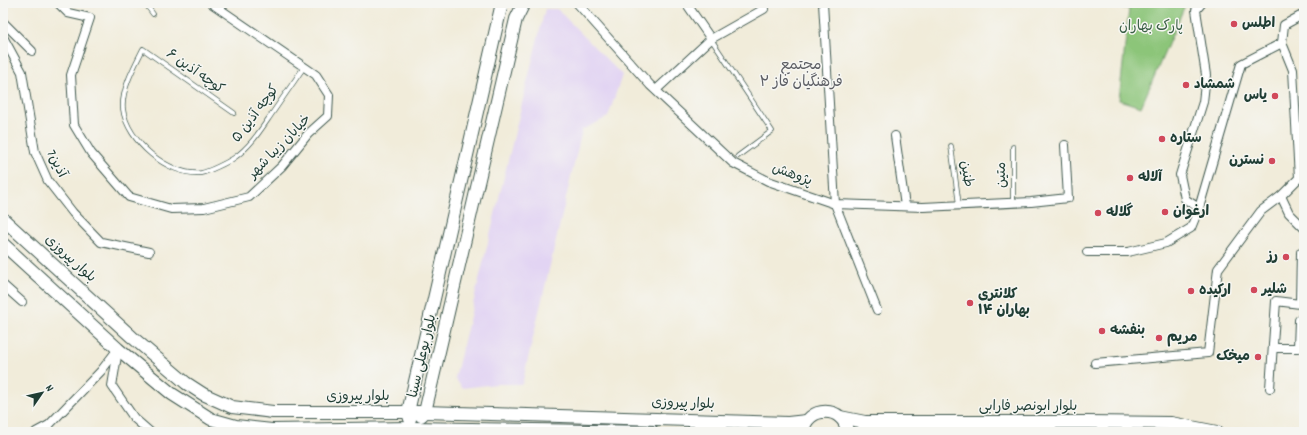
<svg xmlns="http://www.w3.org/2000/svg" width="1307" height="435" font-family="Dekko,'Playpen Sans Arabic',sans-serif">
<style>
.built{fill:#e2d4f3}
.green{fill:#8cc579;stroke:#568156}
.lines{fill:none;stroke-linecap:round;stroke-linejoin:round}
.lane-casing{stroke:#3e574d;stroke-width:5.5}
.street-casing{stroke:#3e574d;stroke-width:10}
.secondary-casing{stroke:#3e574d;stroke-width:14}
.lane{stroke:#fff;stroke-width:4}
.street{stroke:#fff;stroke-width:8}
.secondary{stroke:#fff;stroke-width:12}
.poi-dot{fill:#d1495b;stroke:#f6f6f2;stroke-width:1.5}
.labels{text-anchor:middle;dominant-baseline:central;stroke-width:3;stroke-linejoin:round;paint-order:stroke}
.poi-label{font-size:14px;font-weight:bold;fill:#1f3d34;stroke:#f6f6f2;text-anchor:start}
.park-label{font-size:14px;fill:#3a5f45;stroke:#f6f6f2}
.street-label{font-size:14px;fill:#1f3d34;stroke:#f6f6f2}
.neighbourhood-label{font-size:15px;fill:#5d5f65;stroke:#f6f6f2}
</style>
<rect width="100%" height="100%" fill="#f6f6f2"/>
<filter id="ink" filterUnits="userSpaceOnUse"><feTurbulence type="fractalNoise" baseFrequency=".025" numOctaves="2"/><feDisplacementMap in="SourceGraphic" scale="8" xChannelSelector="R" yChannelSelector="G"/><feConvolveMatrix kernelMatrix="1 2 1 2 8 2 1 2 1" color-interpolation-filters="sRGB"/></filter>
<filter id="wash" filterUnits="userSpaceOnUse"><feTurbulence type="fractalNoise" baseFrequency=".012" numOctaves="4" result="noise"/><feDisplacementMap in="SourceGraphic" scale="16" xChannelSelector="R" yChannelSelector="G"/><feGaussianBlur stdDeviation="0.9" result="paint"/><feColorMatrix in="noise" values="0 0 0 0 0 0 0 0 0 0 0 0 0 0 0 0 0 1.4 0 .05"/><feComposite in="paint" operator="in"/></filter>
<g filter="url(#wash)">
<rect width="100%" height="100%" fill="#f1ecda"/>
<path class="built" d="M545 9H557L622 75 608 117 582 130 522 384H497L462 388 455 378Z"/>
<path class="green" d="M1095 3H1186L1141 107 1119 100 1129 9Z"/>
</g>
<g filter="url(#ink)">
<g class="lines">
<defs>
<g id="lane">
<path d="M145 3 153 14"/>
<path d="M711 39 772 131 738 156"/>
<path d="M234 113 143 49C135 65 121 90 123 109 127 141 168 176 201 173 208 172 228 162 234 158 250 147 260 131 271 115 282 99 293 83 304 67"/>
<path d="M951 146 959 205"/>
<path d="M1013 147V203"/>
</g>
<g id="street">
<path d="M58 3 68 13 90 18 71 75 74 125 91 153 129 197 171 209 204 208 249 197 282 166 308 134 328 116 329 95 316 75 211 3"/>
<path d="M577 3 650 85 733 163 768 181 835 204 923 207 1031 202 1068 198 1065 145"/>
<path d="M823 3 835 204 877 310"/>
<path d="M1302 3 1304 5"/>
<path d="M3 22 32 51"/>
<path d="M3 37 22 72 35 152 48 181 73 213 101 242 149 252"/>
<path d="M711 39 764 9 760 3"/>
<path d="M1282 43 1293 70 1299 178"/>
<path d="M656 90 711 39 686 3"/>
<path d="M895 136 905 206"/>
<path d="M1281 196 1289 213 1304 228"/>
<path d="M1199 208 1185 199 1180 175 1203 102 1206 75 1196 10 1202 3"/>
<path d="M1087 252H1128L1166 243 1191 228 1199 208 1241 64 1282 43 1284 25 1304 14"/>
<path d="M3 285 22 302"/>
<path d="M1273 348H1298L1299 320H1304"/>
<path d="M118 350 112 386 134 418 150 432"/>
<path d="M1095 363 1208 353 1218 269 1261 211 1281 196 1304 173"/>
<path d="M1270 388 1276 301 1300 304 1301 252H1304"/>
<path d="M36 432 49 425 101 371 118 349"/>
</g>
<g id="secondary">
<path d="M3 219 132 337 186 383 203 394 232 407 273 412H425L788 423 806 421"/>
<path d="M3 244 118 349 172 394 211 419 236 426 272 430 412 428 653 432"/>
<path d="M421 416 425 412 516 19 524 3"/>
<path d="M840 417 865 422H1088L1171 423 1217 432"/>
<path d="M410 419 408 412 502 3"/>
<path d="M803 432C806 405 845 405 847 432"/>
<path d="M862 432 872 430 962 432"/>
</g>
</defs>
<use href="#lane" class="lane-casing"/>
<use href="#street" class="street-casing"/>
<use href="#secondary" class="secondary-casing"/>
<use href="#lane" class="lane"/>
<use href="#street" class="street"/>
<use href="#secondary" class="secondary"/>
</g>
</g>
<g class="poi-dot">
<circle cx="1234" cy="24" r="4"/>
<circle cx="1186" cy="85" r="4"/>
<circle cx="1275" cy="96" r="4"/>
<circle cx="1162" cy="139" r="4"/>
<circle cx="1272" cy="161" r="4"/>
<circle cx="1130" cy="178" r="4"/>
<circle cx="1165" cy="212" r="4"/>
<circle cx="1098" cy="213" r="4"/>
<circle cx="1286" cy="257" r="4"/>
<circle cx="1254" cy="290" r="4"/>
<circle cx="1191" cy="291" r="4"/>
<circle cx="970" cy="303" r="4"/>
<circle cx="1102" cy="331" r="4"/>
<circle cx="1159" cy="338" r="4"/>
<circle cx="1258" cy="357" r="4"/>
</g>
<g class="labels">
<g class="poi-label">
<text x="1242" y="24">اطلس</text>
<text x="1194" y="85">شمشاد</text>
<text x="1267" y="96" text-anchor="end">یاس</text>
<text x="1170" y="139">ستاره</text>
<text x="1264" y="161" text-anchor="end">نسترن</text>
<text x="1138" y="178">آلاله</text>
<text x="1173" y="212">ارغوان</text>
<text x="1106" y="213">گلاله</text>
<text x="1278" y="257" text-anchor="end">رز</text>
<text x="1262" y="290">شلیر</text>
<text x="1199" y="291">ارکیده</text>
<text x="978" y="295">کلانتری<tspan x="978" dy="16">۱۴ بهاران</tspan></text>
<text x="1110" y="331">بنفشه</text>
<text x="1167" y="338">مریم</text>
<text x="1250" y="357" text-anchor="end">میخک</text>
</g>
<g class="park-label">
<text x="1151" y="27">پارک بهاران</text>
</g>
<g class="street-label">
<text transform="translate(195 72) rotate(35)">کوچه آذین ۶</text>
<text transform="translate(256 114) rotate(-53)">کوچه آذین ۵</text>
<text transform="translate(280 147) rotate(-46)">خیابان زیبا شهر</text>
<text transform="translate(56 164) rotate(63)">آذین7</text>
<text transform="translate(966 174) rotate(81)">طنین</text>
<text transform="translate(792 175) rotate(21)">پژوهش</text>
<text transform="translate(1002 175) rotate(-91)">متین</text>
<text transform="translate(70 259) rotate(42)">بلوار پیروزی</text>
<text transform="translate(423 356) rotate(-77)">بلوار بوعلی سینا</text>
<text x="358" y="397">بلوار پیروزی</text>
<text transform="translate(683 404) rotate(2)">بلوار پیروزی</text>
<text x="1028" y="407">بلوار ابونصر فارابی</text>
</g>
<g class="neighbourhood-label">
<text x="801" y="66">مجتمع<tspan x="801" dy="17">فرهنگیان فاز ۲</tspan></text>
</g>
</g>
<rect width="1307" height="435" fill="none" stroke="#f6f6f2" stroke-width="16"/>
<g transform="translate(42 393) rotate(56)" stroke="#f6f6f2" stroke-width="3" paint-order="stroke">
<path d="M0-3L7 15L0 10L-7 15Z" fill="#1f3d34"/>
<text y="-6" font-size="11" font-weight="bold" text-anchor="middle" fill="#1f3d34">N</text>
</g>
</svg>
